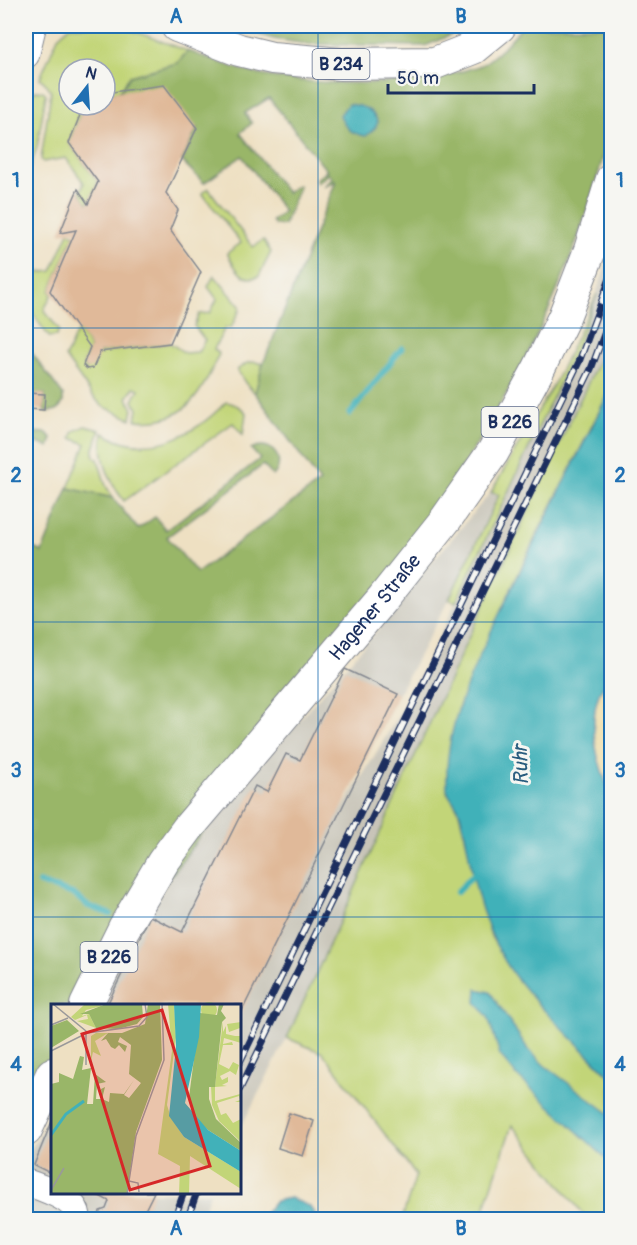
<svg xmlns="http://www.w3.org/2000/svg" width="637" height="1245" font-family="Pangolin,sans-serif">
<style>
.industrial{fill:#c8c4b8}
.green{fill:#c2d578;stroke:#6e826b;stroke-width:1.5}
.forest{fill:#99b668;stroke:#5a7263;stroke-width:1.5}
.sand{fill:#eeda9e;stroke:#84847e;stroke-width:1.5}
.water{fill:#41b1b9;stroke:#2e708c;stroke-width:1.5}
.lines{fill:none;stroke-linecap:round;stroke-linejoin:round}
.stream{stroke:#41b1b9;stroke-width:6}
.building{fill:#e0b999}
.minor-casing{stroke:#848890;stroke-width:28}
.major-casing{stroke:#848890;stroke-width:34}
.minor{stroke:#fff;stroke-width:26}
.major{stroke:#fff;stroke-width:32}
.rail-casing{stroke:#1b2f5e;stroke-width:7}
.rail{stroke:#f6f6f2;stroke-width:4.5;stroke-dasharray:14;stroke-linecap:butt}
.grid{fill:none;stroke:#1f6fb2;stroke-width:1.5;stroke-opacity:0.55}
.labels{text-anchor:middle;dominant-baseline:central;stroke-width:6;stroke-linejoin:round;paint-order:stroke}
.shield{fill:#f6f6f2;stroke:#5d6b8a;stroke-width:1.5}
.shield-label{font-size:18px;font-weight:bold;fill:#1b2f5e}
.street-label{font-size:20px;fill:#1b2f5e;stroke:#f6f6f2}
.water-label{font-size:21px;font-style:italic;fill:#285c7e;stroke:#f6f6f2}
.inset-river{fill:none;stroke:#41b1b9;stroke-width:3}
.inset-road{fill:none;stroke:#9a999a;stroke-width:1.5}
.view{fill:#d62828;fill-opacity:0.15;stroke:#d62828;stroke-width:3}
.inset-edge{fill:none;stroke:#1b2f5e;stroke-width:3}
.neatline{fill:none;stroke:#1f6fb2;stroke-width:2}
.grid-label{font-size:20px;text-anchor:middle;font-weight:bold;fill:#1f6fb2}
</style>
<rect width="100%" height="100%" fill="#f6f6f2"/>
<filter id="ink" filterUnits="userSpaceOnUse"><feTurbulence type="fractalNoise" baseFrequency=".0167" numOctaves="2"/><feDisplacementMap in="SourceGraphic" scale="12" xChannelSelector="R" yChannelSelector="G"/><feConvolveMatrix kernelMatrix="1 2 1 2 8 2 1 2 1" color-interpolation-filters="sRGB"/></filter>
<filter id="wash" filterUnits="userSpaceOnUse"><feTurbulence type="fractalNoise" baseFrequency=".008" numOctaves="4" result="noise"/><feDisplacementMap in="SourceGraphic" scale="24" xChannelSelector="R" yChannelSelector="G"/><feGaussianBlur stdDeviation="1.35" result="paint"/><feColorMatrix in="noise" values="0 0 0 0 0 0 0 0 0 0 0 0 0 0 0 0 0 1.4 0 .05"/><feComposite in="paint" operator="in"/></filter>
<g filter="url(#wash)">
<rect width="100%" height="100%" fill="#eee0c2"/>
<g class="industrial">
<path d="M611 252V334L471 632 287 1038 240 1129V1005H96L100 996 182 860 265 759 389 617 387 616 491 492 500 495 449 599 398 694 339 815 407 701 456 602 579 342Z"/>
<path d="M52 1111V1192L210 1193 201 1219H26V1157L48 1121Z"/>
</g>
<g class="green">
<path d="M70 26H120L188 51 177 63 130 76 120 91 105 93V69H69V105H84L69 143 98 182 88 204 80 192 84 183 66 158 43 162 41 159 51 92 48 86 40 78 58 37Z"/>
<path d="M34 91H43L46 94 37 147 26 180V113Z"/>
<path d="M208 188 253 247 263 240 271 252 259 276C242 284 234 266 227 253L241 243 202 193Z"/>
<path d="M69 232 74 235 50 291 52 294 44 310 59 330 56 336 49 337 26 304V295L36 273 52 271Z"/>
<path d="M214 275 240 306V309L231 328H225L214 349 219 354C201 394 186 425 136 420L138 409 133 401 139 389 134 387 127 398 133 409 131 419 102 406 92 395 65 357C72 349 71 337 79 331L90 347 83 365 87 369 100 352 170 343 185 353 198 352 205 340 194 326 199 314 210 313 217 299 208 287Z"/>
<path d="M597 294 579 342 456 602 449 599 499 495 491 492 555 382Z"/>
<path d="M611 334V388L535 538 485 645 459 706 447 792 458 809 491 937 515 975 555 1021 611 1077V1219H587L512 1125 481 1219H402L416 1175 323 1053 287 1038 471 632Z"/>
<path d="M255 362 263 364 255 393 246 384 237 370 247 363Z"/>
<path d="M226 402C233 403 242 407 246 413L243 435 233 423 124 501C109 481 99 458 103 433 148 459 193 437 226 402Z"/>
<path d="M85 426 100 430 93 452 94 457 98 459 106 486 113 498 68 488 86 444 71 438 74 431Z"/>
</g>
<g class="forest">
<path d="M230 26H463L451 35 425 46 307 44 274 39Z"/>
<path d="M522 26H611C611 55 615 87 611 117 608 145 598 174 590 201 554 318 499 413 432 514L78 1005H52V1067L26 1130V545L42 552 68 488 113 498 138 529 155 517 166 530 260 459 251 449C270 438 288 460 273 476L263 465 167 537 197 573 320 482 255 393 263 364 336 181 323 187 332 178 329 174 317 183 316 179 327 171 269 98 245 113 252 123 240 133 287 193 297 185 299 187 284 225H275L272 221 284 211 242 156 204 183 182 161 197 128 120 91 130 76 177 63 188 51C213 60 239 71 266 76 324 86 410 87 466 70 471 68 478 67 483 64 495 57 514 37 522 26Z"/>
<path d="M26 345 63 395V403L57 410 47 412 44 410 45 394 26 393Z"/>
<path d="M26 432 47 433 52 439 49 447 34 442 26 463 27 444 26 443Z"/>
</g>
<path class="sand" d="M611 673V795C598 764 587 727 599 694 602 687 608 680 611 673Z"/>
<g class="water">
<path d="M348 104C363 106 371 108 378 122L375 128 366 136C352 134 344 128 340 115Z"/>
<path d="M611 388V673C608 680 602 687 599 694 587 727 598 764 611 795V1077C580 1045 541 1011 514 975 485 934 474 888 466 839 464 829 462 818 458 808 454 802 448 796 447 789 443 719 481 653 510 592 543 523 578 456 611 388Z"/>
<path d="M477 989 490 992 528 1049 544 1065 611 1115V1163L515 1074 500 1055 488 1017 476 1002Z"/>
<path d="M290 1198 309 1206 315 1214 314 1219H261L275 1201Z"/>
</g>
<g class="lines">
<g class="stream">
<path d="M350 414 402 348"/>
<path d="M39 883 73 894 88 906 110 914"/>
<path d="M457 892 477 871"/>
</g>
</g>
<g id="blocks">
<g class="building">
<path d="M164 85 197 128 166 193 178 210 170 230 201 272 170 343 100 352 93 368 87 369 83 365 90 347 50 291 76 230 60 233 74 198 78 189 88 204 98 182 69 143 84 105H105V93Z"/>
<path d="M26 393 45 394 44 410 26 409Z"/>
<path d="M345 669 398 694 240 1015V1005H107L150 916 182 932 255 786 267 792 286 754 300 760Z"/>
<path d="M289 1113 314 1121 303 1156 278 1148Z"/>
<path d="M52 1121V1174L34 1165Z"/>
<path d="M92 1192H154L140 1220H98L100 1211 106 1209 109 1201Z"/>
<path d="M26 1212 44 1219V1220H26Z"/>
</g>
</g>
</g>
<g filter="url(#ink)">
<use href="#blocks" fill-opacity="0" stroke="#848890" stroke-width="1.5"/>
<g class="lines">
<defs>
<g id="minor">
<path d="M26 55 33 26"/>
<path d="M26 1182C41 1188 81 1199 77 1220"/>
</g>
<g id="major">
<path d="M177 26 239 50 272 58 341 64 435 63 473 48 500 26"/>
<path id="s1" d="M86 1005 124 928 163 862 188 828 383 598 446 519 493 452 538 370 564 317 590 250 612 179"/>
<path d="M26 1130 52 1074"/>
</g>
</defs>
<use href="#minor" class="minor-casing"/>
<use href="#major" class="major-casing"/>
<use href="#minor" class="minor"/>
<use href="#major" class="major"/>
<defs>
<g id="rail">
<path d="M240 1062 579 362 612 273"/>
<path d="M240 1089 591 369 612 313"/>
<path d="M174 1220 184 1192"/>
<path d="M187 1220 197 1192"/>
</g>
</defs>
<use href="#rail" class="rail-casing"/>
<use href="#rail" class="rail"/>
</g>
</g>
<path class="grid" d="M318 26V1220M26 328H612M26 622H612M26 917H612"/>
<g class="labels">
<g class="shield">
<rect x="312.5" y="49" width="57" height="30" rx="4.5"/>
<rect x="481.5" y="407" width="57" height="30" rx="4.5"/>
<rect x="80.5" y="942" width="57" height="30" rx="4.5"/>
</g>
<g class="shield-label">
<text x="341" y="64">B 234</text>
<text x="510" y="422">B 226</text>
<text x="109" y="957">B 226</text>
</g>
<g class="street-label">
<text stroke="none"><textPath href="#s1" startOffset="494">Hagener Straße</textPath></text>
</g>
<g class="water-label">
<text transform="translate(521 765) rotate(-92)">Ruhr</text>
</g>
</g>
<g transform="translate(51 1004)">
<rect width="190" height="190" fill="#eee0c2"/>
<path d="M150 6a8 8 0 1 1 16 0a8 8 0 1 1-16 0ZM49 0 51 2 35 6 31 12 38 10 45 24 26 17 37 15 36 11 24 16 20 13 33 1ZM117 0H123L125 33 116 101 120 114 133 133 190 168V185L139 152 138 190H128L129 162 107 150 121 47ZM172 17V28L175 22V30L184 32H189V24L178 28 176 20 190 18V39L173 34 172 40 181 38 182 41H172L168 60 178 65 182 58 188 61 185 71 179 67 169 72 171 76 177 73V78L171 81 176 82 164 83V97L189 90 190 98H184L189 96 188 92 166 99 170 111 175 109 182 119 190 115V138L168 117 161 101 160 82H164ZM45 29H57L44 37 50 52 42 48 40 57V32Z" fill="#c2d578"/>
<path d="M55 0H91L92 13 86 20 67 25 45 24 38 10H29ZM97 0H109L111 56 85 128 76 190H0V80L8 78V69L22 75 29 52 33 53 31 66 40 64 36 100H42L44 70 55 78 46 80 45 95H51L50 85 54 83 51 95 58 98 59 89 73 90 83 76 73 91 78 94 90 79 78 70 80 41 69 33 67 38 76 42 74 48 68 41 64 45 60 43 55 35 50 37 57 29H71L94 20ZM168 0H173L170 7 175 14 171 18 164 83H158V95L165 115 190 139V147L157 126 142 112 138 93 149 9 166 11ZM16 16 28 27 0 44V22Z" fill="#99b668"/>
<path d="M123 0H150L148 33 134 99 157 126 190 147V168L133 133 118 112 125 42Z" fill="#41b1b9"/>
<path class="inset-river" d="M0 131 15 110 33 97"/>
<path class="inset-road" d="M2 0 35 27V61M0 21 17 14M0 47 36 29 88 22 96 13 94 0M78 177 87 179 88 188M0 186 13 164M76 190 85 132 113 56 111 0"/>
<path class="view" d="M111 6 159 162 79 186 31 30Z"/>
<rect width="190" height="190" class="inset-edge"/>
</g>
<rect width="637" height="1245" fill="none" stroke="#f6f6f2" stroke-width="66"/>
<g transform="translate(87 87) rotate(17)"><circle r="28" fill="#f6f6f2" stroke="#9ea6b7" stroke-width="1.5"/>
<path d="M0-4.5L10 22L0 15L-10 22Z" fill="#1f6fb2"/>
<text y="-9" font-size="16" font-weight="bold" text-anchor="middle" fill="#1b2f5e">N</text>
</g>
<path d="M388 84v9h146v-9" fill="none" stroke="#1b2f5e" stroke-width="3"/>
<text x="397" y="84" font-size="18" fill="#1b2f5e" stroke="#f6f6f2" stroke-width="4.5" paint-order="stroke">50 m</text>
<rect x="33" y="33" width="571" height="1179" class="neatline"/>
<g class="grid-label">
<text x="176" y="23">A</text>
<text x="461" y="23">B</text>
<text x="16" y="187">1</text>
<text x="620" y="187">1</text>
<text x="16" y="482">2</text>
<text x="620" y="482">2</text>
<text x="16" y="777">3</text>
<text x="620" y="777">3</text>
<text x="16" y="1071">4</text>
<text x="620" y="1071">4</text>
<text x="176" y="1235">A</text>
<text x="461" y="1235">B</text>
</g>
</svg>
